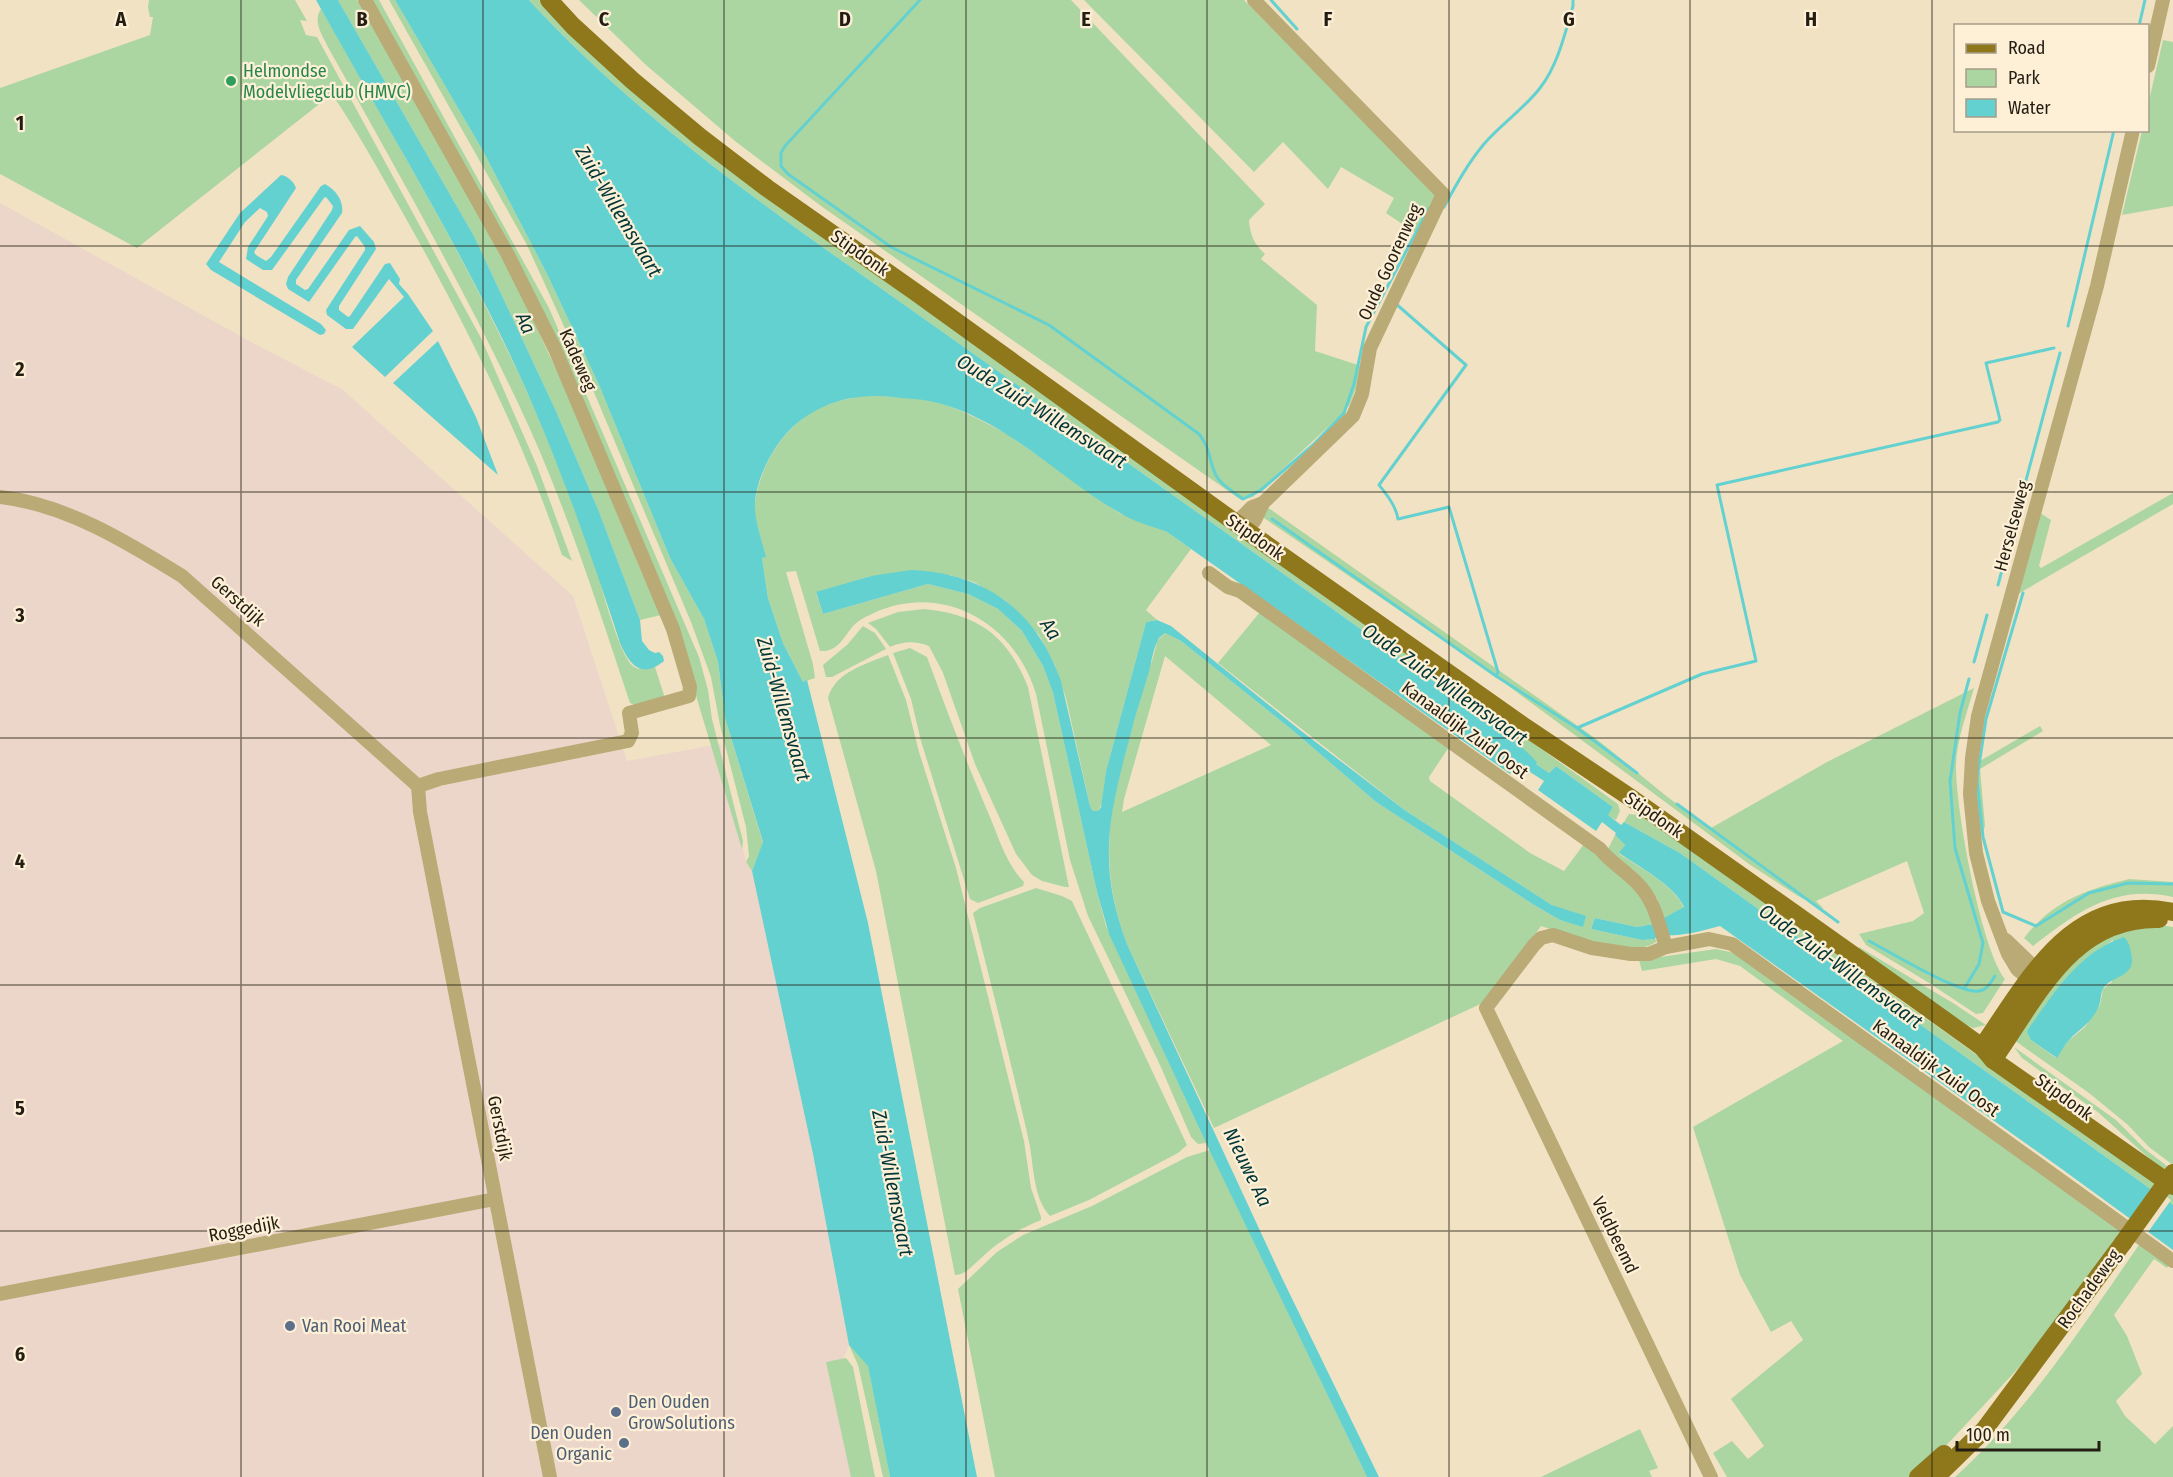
<svg xmlns="http://www.w3.org/2000/svg" width="2173" height="1477" font-family="'Fira Sans Condensed',sans-serif">
<style>
.industrial{fill:#ecd5c9}
.green{fill:#abd6a2;fill-rule:evenodd}
.water{fill:#64d1d1}
.pier{fill:#f2e2c4}
.lines{fill:none;stroke-linecap:round;stroke-linejoin:round}
.stream{stroke:#64d1d1;stroke-width:3}
.minor{stroke:#b9aa76;stroke-width:14}
.major{stroke:#8f781c;stroke-width:18}
.major-bridge{stroke:#8f781c;stroke-width:18}
.grid{fill:none;stroke:#231d12;stroke-width:1.5;stroke-opacity:0.55}
.leisure-dot{fill:#2e9e5b;stroke:#fdf0d7;stroke-width:2}
.service-dot{fill:#5c6f8a;stroke:#fdf0d7;stroke-width:2}
.labels{text-anchor:middle;dominant-baseline:central;stroke-width:4.5;stroke-linejoin:round;paint-order:stroke}
.leisure-label{font-size:18px;fill:#27864d;stroke:#fdf0d7;text-anchor:start}
.street-label{font-size:18px;fill:#231d12;stroke:#fdf0d7}
.service-label{font-size:18px;fill:#4e5e75;stroke:#fdf0d7;text-anchor:start}
.water-label{font-size:20px;font-style:italic;fill:#003637;stroke:#fdf0d7}
.grid-label{font-size:20px;text-anchor:middle;font-weight:bold;fill:#231d12;stroke:#fdf0d7;stroke-width:4.5;stroke-linejoin:round;paint-order:stroke}
</style>
<rect width="100%" height="100%" fill="#f2e2c4"/>
<path class="industrial" d="M0 203 253 343 343 390 573 596 627 761 720 744 746 862 752 871 813 1154 849 1345 834 1382 853 1477H0Z"/>
<g class="green">
<path d="M149 0H295L307 21 300 20 306 35 317 37 481 338 537 466 572 561 562 555C521 433 463 319 400 208 378 169 357 131 332 94L137 248 0 174V88L150 35 153 17H150L148 7Z"/>
<path d="M338 0H357L430 126 516 284 571 401 640 569 661 615 640 620 598 509 556 411 474 236Z"/>
<path d="M367 0H379L549 308 699 657 708 690 712 719 743 841 742 849 694 689 579 397Z"/>
<path d="M389 0H395L483 151 547 274 599 385 670 558 704 619 718 662 725 718 763 843 752 871 746 862 749 856 746 827 720 725 711 677 691 622 593 390 527 245Z"/>
<path d="M529 0H543L576 36 1227 523 1618 804 1620 811 1616 820 1607 815 1613 807 1556 766 1549 773 1536 764V762L1514 739C1328 605 1141 472 954 340 807 235 652 134 529 0Z"/>
<path d="M579 0H1071L1265 204 1249 220C1250 235 1254 244 1265 254L1261 259 1317 305 1315 351 1361 366 1356 388 1350 404 1344 412 1253 497 1241 500 821 206 735 141 646 65Z"/>
<path d="M1084 0H1244L1437 196 1417 234 1386 213 1394 198 1341 167 1328 189 1283 142 1254 172Z"/>
<path d="M321 9C412 170 510 331 573 505 579 521 585 536 591 552 599 575 617 652 633 666 639 671 648 669 655 667L664 695 662 700 637 706 630 703C596 601 563 497 517 401 460 281 394 165 329 49 323 36 312 22 321 9Z"/>
<path d="M2163 40 2173 42V206L2122 215 2142 131 2148 130V105Z"/>
<path d="M860 396C885 396 914 396 939 403 963 410 986 423 1007 434L1119 513 1167 532 1191 549 1146 610 1157 620 1146 622 1106 771 1102 803 1098 811H1093L1090 806 1066 698 1055 665 1039 635 1006 601 974 582 950 575 871 576 816 593 823 614 928 584 968 594 998 609 1022 631 1043 666 1053 693 1097 892 1106 926 1206 1143 1198 1144 1191 1137 1160 1065 1088 916 1070 860 1036 694C1016 625 944 581 874 613 867 616 859 620 854 625 843 637 839 652 820 651L796 571 786 572 813 664 815 678 803 682 783 643 768 598 762 558 765 557C762 542 753 517 755 503 760 464 787 421 824 406 836 401 848 399 860 396Z"/>
<path d="M2173 493V504L2018 594 2040 513 2051 520 2039 566 2041 568Z"/>
<path d="M1267 507 1592 736C1632 766 1668 801 1711 828L1827 762 1974 688C1967 713 1957 739 1956 764 1955 806 1981 949 2005 979L1983 1013 1976 1014 1926 981 1866 945 1859 934 1913 921 1924 913 1907 861 1816 901 1824 909 1798 896 1749 864 1487 670 1261 516Z"/>
<path d="M924 609C979 614 1008 637 1028 687L1069 887H1065L1042 881 1032 875 1016 854 975 764 943 673 929 646C915 641 904 641 890 647L876 629 868 623 898 612Z"/>
<path d="M1260 612 1449 747 1429 777 1430 781 1530 853 1564 871 1584 844 1628 881 1647 901 1652 924 1637 927 1595 918 1591 929 1642 940 1655 939 1657 941C1635 961 1566 934 1541 926L1489 1000 1214 1128 1127 944C1091 850 1116 782 1143 689 1147 674 1154 658 1157 641L1165 633 1181 641 1291 729 1376 802 1534 905 1560 920 1583 926 1566 911 1552 905 1406 811 1218 663ZM1165 656 1271 745 1122 812 1124 799Z"/>
<path d="M863 626 875 633 886 649 832 677H826L823 665 848 644Z"/>
<path d="M910 648 927 657C947 711 967 764 990 817 999 839 1007 865 1024 882L1023 886 978 903 970 899 921 741 911 699 893 653Z"/>
<path d="M888 655 906 700 919 752 956 868 1024 1141 1031 1188 1041 1217V1220C1017 1230 997 1242 978 1261 971 1267 965 1275 955 1275L876 871 828 698C835 672 866 664 888 655Z"/>
<path d="M2040 726 2043 731 1980 769 1985 826 1981 836 1973 765Z"/>
<path d="M1629 814 1639 815 1651 822 2173 1195V1205L1680 853 1624 822Z"/>
<path d="M1615 835 1625 845 1619 854C1638 866 1675 886 1684 908L1682 910 1664 919 1657 898 1640 878 1608 849Z"/>
<path d="M2129 879 2173 882V897C2114 884 2077 912 2033 946L2024 938C2053 901 2085 890 2129 879Z"/>
<path d="M1036 888 1062 896 1072 901 1187 1145 1178 1153 1089 1200 1050 1216C1032 1197 1034 1162 1028 1137 1011 1062 992 988 973 913L980 908Z"/>
<path d="M2160 925 2173 927V1165L2149 1147 2128 1125 2089 1093 2014 1040 2044 991 2104 935ZM2113 940 2112 982 2103 989 2100 1005 2085 1027 2068 1041 2056 1058 2031 1040 2082 962Z"/>
<path d="M1859 947 1953 1003 1986 1025 1973 1028 1964 1024 1859 950Z"/>
<path d="M1716 949 1739 954 2126 1226 2025 1361 1941 1451 1910 1477H1727L1713 1453 1732 1441 1748 1459 1764 1446 1731 1399 1803 1340 1791 1321 1771 1332 1740 1275 1693 1127 1843 1041 1740 966 1716 959 1642 971 1639 960Z"/>
<path d="M2014 1047 2116 1120 2145 1149 2167 1166 2163 1171 2099 1113 2022 1058Z"/>
<path d="M1210 1150 1367 1477H995L958 1289 997 1252 1023 1235 1092 1206 1187 1157Z"/>
<path d="M2143 1239 2172 1260 2167 1268 2154 1259 2114 1315 2127 1336 2142 1374 2116 1401 2125 1416 2155 1444 2173 1426V1477H1955C2030 1409 2086 1321 2143 1239Z"/>
<path d="M849 1345 868 1365 890 1477H883L858 1365Z"/>
<path d="M846 1358 853 1367 875 1477H851L826 1362Z"/>
<path d="M1640 1429 1658 1468 1649 1471 1652 1477H1541Z"/>
</g>
<g class="water">
<path d="M316 0H338L474 236 556 411 598 509 640 620 642 641 649 650 655 653 659 652 663 656 664 661C641 680 629 664 620 643 583 529 543 417 488 310 435 205 373 103 316 0Z"/>
<path d="M395 0H529C652 134 807 235 954 340 1141 472 1328 605 1514 739L1537 762 1536 764 1549 773 1556 766 1613 807 1608 815 1621 825 1624 822 1680 853 2173 1205V1250L2059 1167 1720 926C1699 932 1678 937 1657 935L1655 939 1642 940 1591 929 1595 918 1637 927 1653 924 1684 907C1675 886 1638 866 1619 853L1625 845 1615 835 1616 833 1602 822 1596 831 1538 790 1544 781 1530 772 1528 775 1514 769 1510 774 1167 532C1151 526 1135 522 1120 513 1059 478 1009 422 938 403 924 399 908 399 893 397 857 393 824 401 796 424 775 442 757 476 755 503 754 518 762 542 766 557L762 558 768 598 783 643 803 682 807 680 868 923 977 1477H890L868 1366 849 1345 813 1154 752 871 763 842 725 718 718 662 704 619 670 558 599 385 547 274 483 151Z"/>
<path d="M281 175C288 176 294 182 296 188L254 252 256 255 266 261 271 257 321 186 325 184C336 190 344 201 342 213L296 280V284L305 290 308 289 349 230 360 226 374 242 376 249 339 306V310L348 317 350 316 385 264 390 263 400 279 399 284 408 294 433 331 385 377 352 347 404 297 389 279 353 329H346L327 315 326 310 365 250V247L357 236 355 237 309 302 288 289 286 284 288 277 332 210 333 206 326 197 324 198 272 270H263L246 259 248 247 268 216 267 212 260 208 245 222 219 262 321 324 326 330 324 334 320 335 211 270 206 264 240 213Z"/>
<path d="M438 341 476 417 498 475 393 383Z"/>
<path d="M911 570C985 573 1036 610 1061 681L1090 806 1093 811H1098L1101 807 1106 771 1146 622 1157 620 1171 626 1300 730 1406 811 1552 905 1586 916 1583 927 1560 920 1534 905 1376 802 1291 729 1181 641 1165 633 1159 638C1154 647 1152 658 1150 668 1145 686 1139 703 1134 721 1112 806 1094 857 1127 944L1282 1278 1379 1477H1367L1206 1143 1109 934 1097 892 1053 693 1043 666 1022 631 998 609 968 594 928 584 823 614 816 592 871 576Z"/>
<path d="M2124 937C2129 942 2130 947 2131 953 2137 976 2115 975 2105 986 2099 993 2102 1001 2098 1008 2091 1023 2081 1028 2070 1039 2065 1044 2061 1052 2057 1058L2031 1040 2027 1032 2029 1028C2054 993 2080 951 2124 937Z"/>
</g>
<path class="pier" d="M2153 1186 2171 1200 2146 1235 2128 1222Z"/>
<g class="lines">
<g class="stream">
<path d="M920 0 785 146 781 153V166L788 174 891 247 1049 325 1199 434C1211 449 1208 458 1215 473 1219 484 1234 492 1243 499L1261 490 1313 445 1344 413 1354 384 1366 327 1429 208"/>
<path d="M1271 0 1297 29"/>
<path d="M2139 26 2145 0"/>
<path d="M1444 207C1456 185 1468 163 1484 144 1501 124 1524 109 1540 88 1558 65 1565 33 1573 6V0"/>
<path d="M1395 303 1466 365 1379 485C1387 495 1396 506 1398 519L1449 507 1498 672 1496 676 1577 728 1637 773"/>
<path d="M2068 326 2114 130"/>
<path d="M1272 519 1496 676"/>
<path d="M1998 585 2060 353"/>
<path d="M2023 593 1986 719 1977 779 1983 837 2003 912 2036 926 2089 893 2128 883 2173 884"/>
<path d="M1974 662 1987 615"/>
<path d="M1577 728 1702 674 1756 661 1717 485 1998 422 2000 420 1986 363 2054 348"/>
<path d="M1677 804 1838 922"/>
<path d="M1869 941C1890 952 1959 994 1979 991 1987 990 1991 982 1995 976"/>
<path d="M1964 989 1979 964 1983 943 1955 848 1950 781 1960 713 1969 679"/>
</g>
<g class="minor">
<path d="M365 0 508 255 555 349 673 629 690 687 689 696 629 713 632 733 628 741 439 779 418 786"/>
<path d="M2148 66 2163 0"/>
<path d="M0 497C65 504 127 542 182 576L418 786 420 812 550 1477"/>
<path d="M1236 523 1252 507 1263 503"/>
<path d="M1247 531 1255 520 1263 503 1353 416 1362 394 1370 348 1443 194 1254 0"/>
<path d="M1209 573 1228 587 1240 591 1600 849C1611 863 1626 871 1638 884 1655 901 1659 925 1666 947"/>
<path d="M2006 940 2036 969 2040 975"/>
<path d="M2038 981 2029 979 2017 969 2008 954 1988 901 1976 853 1970 794 1972 758 1978 716 2097 286 2133 130"/>
<path d="M0 1294 495 1199"/>
<path d="M1711 1477 1486 1008 1534 945 1541 938 1553 935 1592 948 1631 954H1649L1666 947 1709 939 1732 944 2173 1261"/>
</g>
<g class="major">
<path d="M549 0 573 26 633 81 700 137 767 188 914 291 1247 531 1525 727 1634 800 1911 996 1982 1047 1993 1060 2173 1186"/>
<path d="M1982 1047C2030 978 2073 890 2173 912"/>
<path d="M1993 1060C2037 998 2071 917 2159 919"/>
<path d="M1918 1477 1944 1454"/>
<path d="M1936 1477 1984 1430 2123 1243"/>
</g>
<path class="major-bridge" d="M2123 1243 2173 1173"/>
</g>
<path class="grid" d="M241 0V1477M483 0V1477M724 0V1477M966 0V1477M1207 0V1477M1449 0V1477M1690 0V1477M1932 0V1477M0 246H2173M0 492H2173M0 738H2173M0 985H2173M0 1231H2173"/>
<circle class="leisure-dot" cx="231" cy="81" r="6"/>
<g class="service-dot">
<circle cx="290" cy="1326" r="6"/>
<circle cx="616" cy="1412" r="6"/>
<circle cx="624" cy="1443" r="6"/>
</g>
<g class="labels">
<g class="leisure-label">
<text x="243" y="71">Helmondse<tspan x="243" dy="21">Modelvliegclub (HMVC)</tspan></text>
</g>
<g class="street-label">
<text transform="translate(860 253) rotate(35)">Stipdonk</text>
<text transform="translate(1390 262) rotate(-65)">Oude Goorenweg</text>
<text transform="translate(578 360) rotate(66)">Kadeweg</text>
<text transform="translate(2012 526) rotate(-75)">Herselseweg</text>
<text transform="translate(1255 537) rotate(35)">Stipdonk</text>
<text transform="translate(238 601) rotate(42)">Gerstdijk</text>
<text transform="translate(1465 730) rotate(36)">Kanaaldijk Zuid Oost</text>
<text transform="translate(1654 815) rotate(35)">Stipdonk</text>
<text transform="translate(1936 1068) rotate(36)">Kanaaldijk Zuid Oost</text>
<text transform="translate(2064 1097) rotate(36)">Stipdonk</text>
<text transform="translate(500 1128) rotate(79)">Gerstdijk</text>
<text transform="translate(244 1229) rotate(-11)">Roggedijk</text>
<text transform="translate(1615 1235) rotate(64)">Veldbeemd</text>
<text transform="translate(2089 1289) rotate(-54)">Rochadeweg</text>
</g>
<g class="service-label">
<text x="302" y="1326">Van Rooi Meat</text>
<text x="628" y="1402">Den Ouden<tspan x="628" dy="21">GrowSolutions</tspan></text>
<text x="612" y="1433" text-anchor="end">Den Ouden<tspan x="612" dy="21">Organic</tspan></text>
</g>
<g class="water-label">
<text transform="translate(619 211) rotate(59)">Zuid-Willemsvaart</text>
<text transform="translate(526 323) rotate(66)">Aa</text>
<text transform="translate(1042 411) rotate(32)">Oude Zuid-Willemsvaart</text>
<text transform="translate(1051 629) rotate(57)">Aa</text>
<text transform="translate(1445 684) rotate(35)">Oude Zuid-Willemsvaart</text>
<text transform="translate(784 709) rotate(74)">Zuid-Willemsvaart</text>
<text transform="translate(1841 966) rotate(36)">Oude Zuid-Willemsvaart</text>
<text transform="translate(1248 1167) rotate(64)">Nieuwe Aa</text>
<text transform="translate(893 1183) rotate(79)">Zuid-Willemsvaart</text>
</g>
</g>
<g class="grid-label">
<text x="121" y="26">A</text>
<text x="362" y="26">B</text>
<text x="604" y="26">C</text>
<text x="845" y="26">D</text>
<text x="1086" y="26">E</text>
<text x="1328" y="26">F</text>
<text x="1569" y="26">G</text>
<text x="1811" y="26">H</text>
<text x="20" y="130">1</text>
<text x="20" y="376">2</text>
<text x="20" y="622">3</text>
<text x="20" y="868">4</text>
<text x="20" y="1115">5</text>
<text x="20" y="1361">6</text>
</g>
<rect x="1954" y="24" width="195" height="108" fill="#fdf0d7" stroke="#a69c88" stroke-width="1.5"/>
<rect x="1966" y="44" width="30" height="9" fill="#8f781c" stroke="#a69c88" stroke-width="1.5"/>
<text x="2008" y="54" font-size="18" fill="#231d12">Road</text>
<rect x="1966" y="69" width="30" height="18" fill="#abd6a2" stroke="#a69c88" stroke-width="1.5"/>
<text x="2008" y="84" font-size="18" fill="#231d12">Park</text>
<rect x="1966" y="99" width="30" height="18" fill="#64d1d1" stroke="#a69c88" stroke-width="1.5"/>
<text x="2008" y="114" font-size="18" fill="#231d12">Water</text>
<path d="M1957 1441v9h142v-9" fill="none" stroke="#231d12" stroke-width="3"/>
<text x="1966" y="1441" font-size="18" fill="#231d12" stroke="#fdf0d7" stroke-width="4.5" paint-order="stroke">100 m</text>
</svg>
